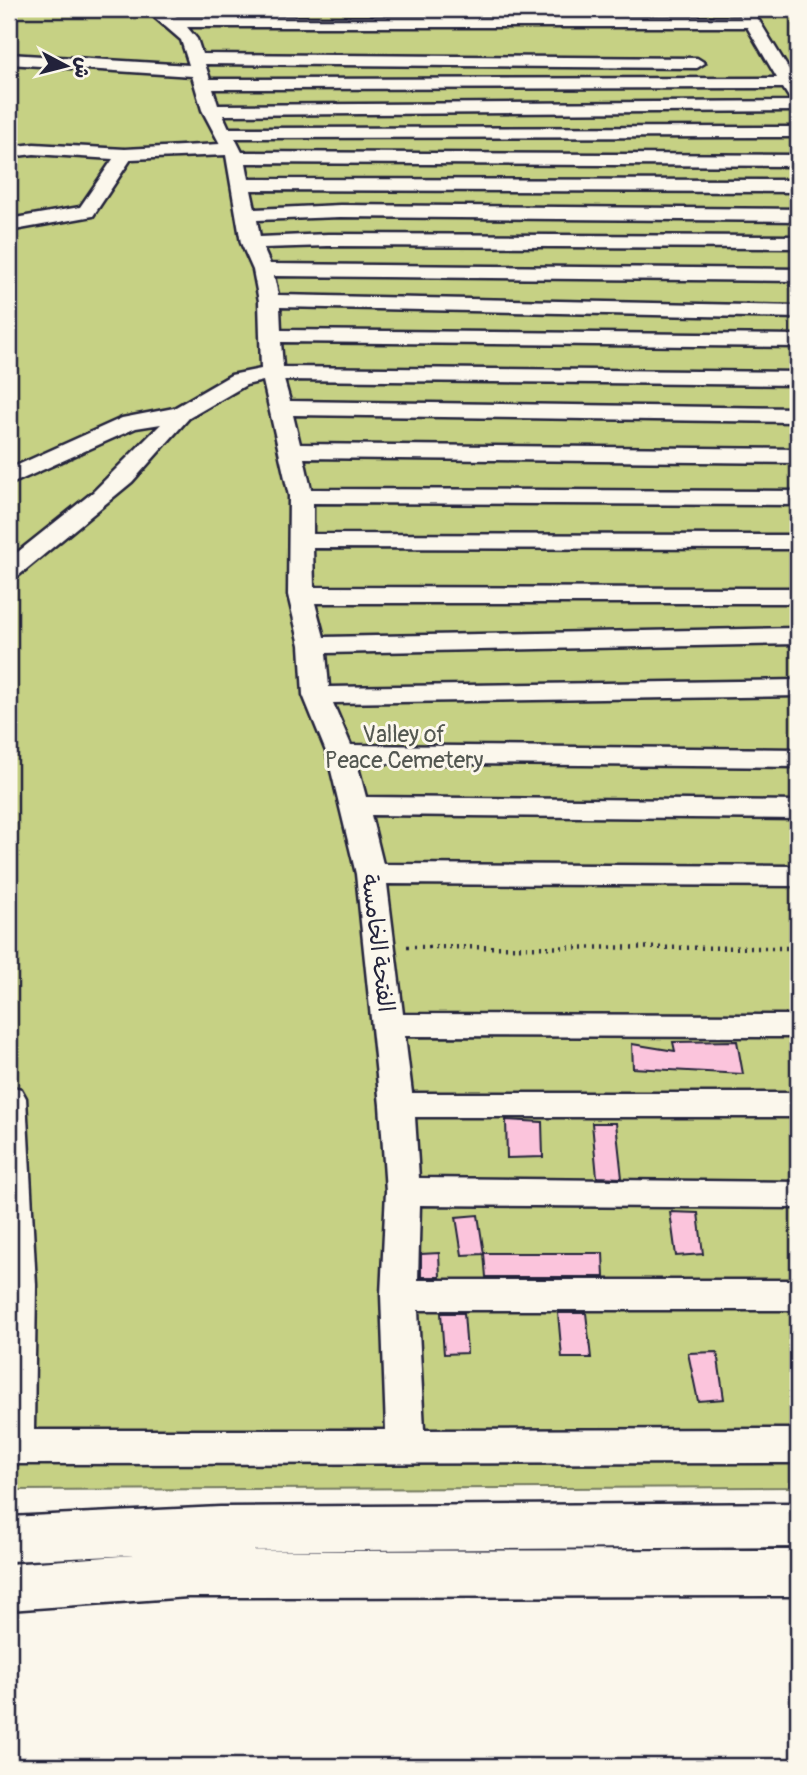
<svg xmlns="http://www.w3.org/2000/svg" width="807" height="1775" font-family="Pangolin,'Playpen Sans Arabic',sans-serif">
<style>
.green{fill:#c6d184;stroke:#747a60;stroke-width:2}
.building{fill:#fbc4dc;stroke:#22223b;stroke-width:2}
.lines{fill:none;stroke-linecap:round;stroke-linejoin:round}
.minor-casing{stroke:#22223b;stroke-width:5}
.major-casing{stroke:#22223b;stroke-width:5}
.path{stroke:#22223b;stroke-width:4.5;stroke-dasharray:2 5;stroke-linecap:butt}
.minor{fill:#fbf7ec;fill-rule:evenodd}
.major{fill:#fbf7ec;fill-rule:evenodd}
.labels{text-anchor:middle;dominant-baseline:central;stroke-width:6;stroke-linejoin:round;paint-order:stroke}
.park-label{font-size:23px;fill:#535751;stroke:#fbf7ec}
.street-label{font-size:23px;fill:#22223b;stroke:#fbf7ec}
</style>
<rect width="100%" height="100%" fill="#fbf7ec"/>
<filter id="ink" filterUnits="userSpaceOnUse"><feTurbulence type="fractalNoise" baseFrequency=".0143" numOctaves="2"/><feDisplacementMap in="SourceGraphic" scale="14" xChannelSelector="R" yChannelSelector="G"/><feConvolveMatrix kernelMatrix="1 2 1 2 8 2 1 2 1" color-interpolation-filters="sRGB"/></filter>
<g filter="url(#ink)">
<path class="green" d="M9 9H798V1487L9 1490Z"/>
<g class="building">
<path d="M737 1041 743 1074 633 1068 632 1044 675 1051 673 1042Z"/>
<path d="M506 1120 542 1122 543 1157 507 1158Z"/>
<path d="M592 1123H616L622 1178 597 1177Z"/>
<path d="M670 1212 698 1213 703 1254 676 1256Z"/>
<path d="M478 1215 484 1254 462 1255 456 1217Z"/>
<path d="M439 1253 440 1277H421V1254Z"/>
<path d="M484 1253H603L604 1277H486Z"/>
<path d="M441 1313H464L467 1353 444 1354Z"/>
<path d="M558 1313H586L591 1358H562Z"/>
<path d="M717 1352 724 1399 698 1401 688 1353Z"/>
</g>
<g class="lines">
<defs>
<path id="minor" d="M145 9H164L177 17H741L736 9H752L794 78H798L796 100 790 99 783 88 213 89 218 105 798 101V111L223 115 229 128 798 127V137L235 138 242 152 798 155V166L246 163 249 179 798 180V192L251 190 255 209 340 205 798 209V221L340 217 257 220 260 237 328 234 798 236V248L328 246 263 248 270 264 798 269V281L274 276 278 295 798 306V318L280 307 281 330 798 335V347L281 342 283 367 798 372V385L284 380 290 401 798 408V422L293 415 300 444 798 449V463L304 458 311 489 798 491V505L313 503V534L798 535V549L313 548 314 587 798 588V603H315L324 637 798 628V644L326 653 329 687 798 680V696L333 703 351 745 798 749V767L357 763 366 797 798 801V819L371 815 383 864 798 866V886L387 884 403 1014 798 1015V1037L405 1036 412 1093H798V1117H415L419 1178 798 1182V1208L420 1205 418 1280H798V1310H418L424 1430 798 1429V1463L9 1464V1086L21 1089 26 1098 36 1285 34 1430H386L381 1295 386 1191 380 1105 356 874 327 754 303 695 300 645 288 595 289 496 263 381 246 385 189 418 132 482 18 576 9 578V559L93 492 161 424 136 428 9 485V469L122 418 174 408 231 375 261 369 259 301 253 270 241 243 226 155 131 159 93 216 9 231V219L80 207 113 159 34 154 9 157V147L34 144 125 149 220 144 202 110 192 76 9 64V54L189 65 181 40ZM187 27H747L777 78 210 79 205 64 697 68 705 63 697 58 202 54 197 39Z"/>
<path id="major" d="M798 1503V1547L215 1551 798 1550V1596L188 1597 9 1610V1564L134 1555 9 1561V1517L220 1507Z"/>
</defs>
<use href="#minor" class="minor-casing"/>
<use href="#major" class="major-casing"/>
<path class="path" d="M407 947 798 948"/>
<use href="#minor" class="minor"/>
<use href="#major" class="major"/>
</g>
</g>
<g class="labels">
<g class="park-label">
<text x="404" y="734">Valley of<tspan x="404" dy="26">Peace Cemetery</tspan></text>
</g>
<g class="street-label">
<text transform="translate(378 943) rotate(83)">الفتحة الخامسة</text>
</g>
</g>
<rect width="807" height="1775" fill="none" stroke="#fbf7ec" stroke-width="35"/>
<rect x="18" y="18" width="772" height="1740" fill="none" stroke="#22223b" stroke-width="2.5" filter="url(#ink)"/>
<g transform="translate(66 66) rotate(97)" stroke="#fbf7ec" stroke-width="5" paint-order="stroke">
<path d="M0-5L12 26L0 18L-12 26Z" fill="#22223b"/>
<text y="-10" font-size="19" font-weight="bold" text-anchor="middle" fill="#22223b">ش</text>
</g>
</svg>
